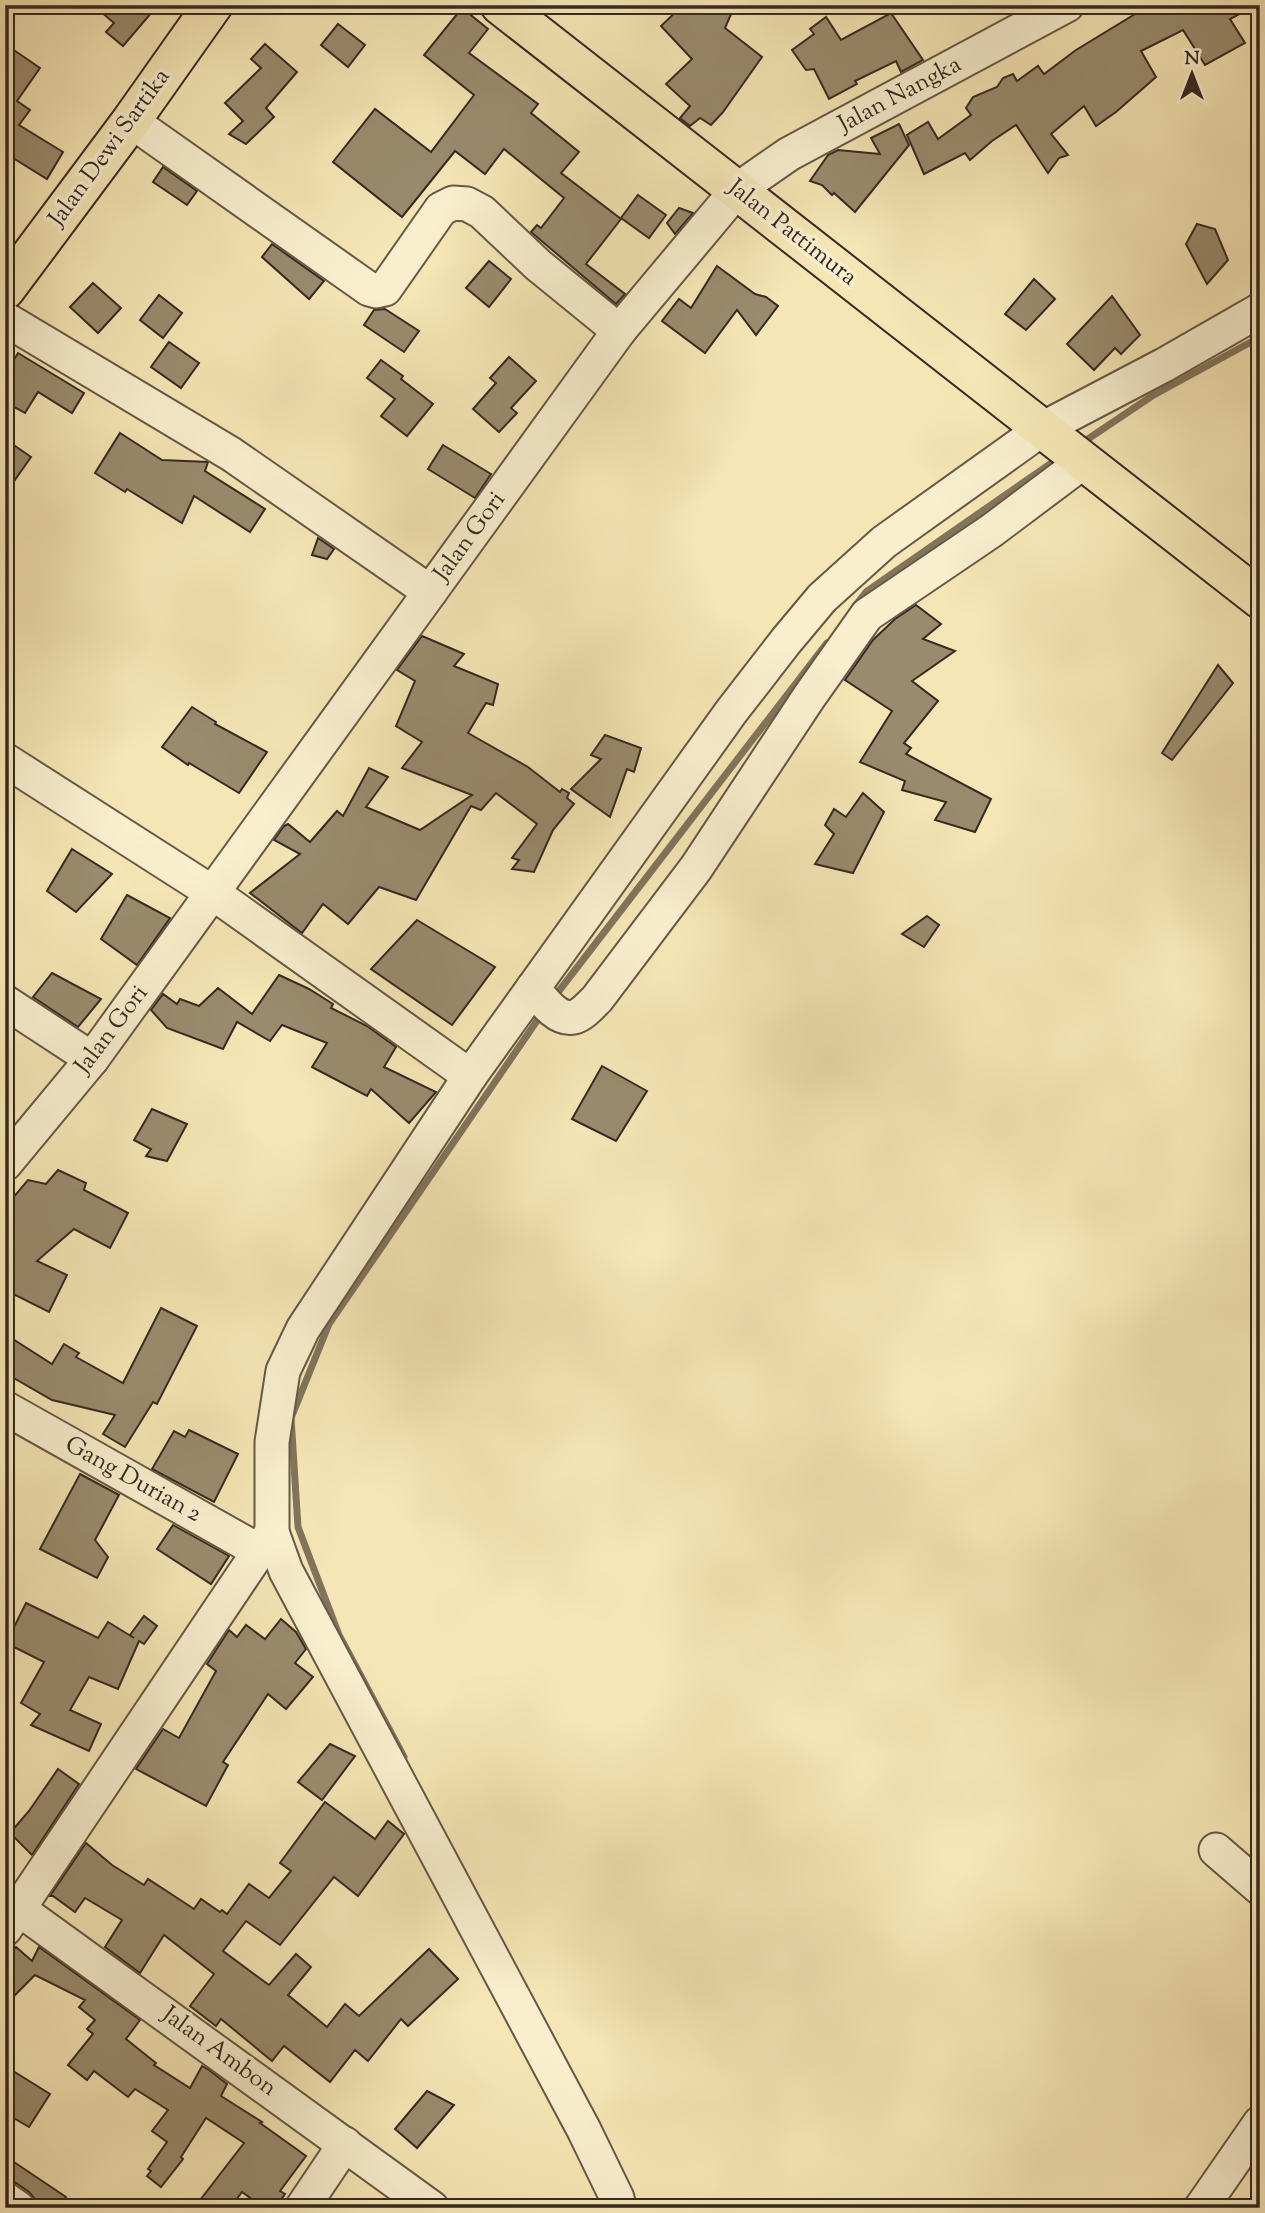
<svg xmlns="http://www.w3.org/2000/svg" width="1265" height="2213" font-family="'Sorts Mill Goudy',serif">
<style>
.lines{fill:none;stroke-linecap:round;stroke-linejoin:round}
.stream{stroke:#82745c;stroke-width:7}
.building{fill:#9a8b6e;stroke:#362921;stroke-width:2}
.minor-casing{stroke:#665846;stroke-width:37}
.major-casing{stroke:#362921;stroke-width:42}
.minor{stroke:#f9efcf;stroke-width:33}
.major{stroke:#f6e6b5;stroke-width:38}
.labels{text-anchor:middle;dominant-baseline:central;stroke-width:7;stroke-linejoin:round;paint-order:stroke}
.street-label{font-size:24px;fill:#362921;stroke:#f9efcf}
</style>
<rect width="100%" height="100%" fill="#f6e6b5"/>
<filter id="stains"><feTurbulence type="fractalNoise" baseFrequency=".00286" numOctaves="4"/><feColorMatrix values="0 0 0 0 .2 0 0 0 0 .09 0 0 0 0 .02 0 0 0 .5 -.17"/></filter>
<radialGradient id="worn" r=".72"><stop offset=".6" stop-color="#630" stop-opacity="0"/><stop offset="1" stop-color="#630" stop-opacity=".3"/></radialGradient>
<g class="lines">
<g class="stream">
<path d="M1079 445 1152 396 1260 337"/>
<path d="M855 606 867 591 1060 457"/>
<path d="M552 1000 827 643"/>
<path d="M404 1757 339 1635 298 1527 291 1418 329 1324 543 1012"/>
</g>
</g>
<g class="building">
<path d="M93 5H158L123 46 106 32 114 23Z"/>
<path d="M683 5H735L725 28 762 57 723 112 711 125 700 118 690 126 680 118 690 106 666 84 692 59 661 26Z"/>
<path d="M1150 5H1256L1230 19 1245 43 1205 65 1183 30 1141 51 1156 77 1116 112 1096 126 1084 106 1051 134 1068 155 1059 158 1048 173 1016 125 992 141 970 160 965 153 924 174 907 135 928 122 938 139 971 115 966 108 973 97 997 87 1003 78 1013 74 1017 81 1038 66 1044 74 1076 50Z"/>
<path d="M462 8 488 29 469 53 538 104 531 113 579 152 561 173 621 219 586 264 625 294 616 304 531 232 537 225 541 228 564 198 504 149 485 174 455 151 402 217 333 162 375 109 431 152 474 95 424 55Z"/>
<path d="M891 13 923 60 901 72 896 61 855 81 857 84 829 99 814 69 806 70 792 50 814 34 810 29 826 17 841 40Z"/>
<path d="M338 24 365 45 348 67 321 45Z"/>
<path d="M5 44 40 68 17 101 30 110 19 125 63 152 47 179 5 153Z"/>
<path d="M265 44 297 72 266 108 274 117 246 144 229 134 243 121 225 103 261 68 251 59Z"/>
<path d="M899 124 909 145 855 212 834 193 832 195 822 185 810 181 828 155 838 150 880 154 871 138Z"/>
<path d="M163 167 197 191 187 205 153 182Z"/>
<path d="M638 195 666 215 649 238 621 218Z"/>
<path d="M679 208 693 213 675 234 667 223Z"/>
<path d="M1197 224 1215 229 1228 260 1207 284 1186 244Z"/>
<path d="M272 244 324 281 309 299 262 257Z"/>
<path d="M489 261 511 279 489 307 466 288Z"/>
<path d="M717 266 755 294 766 297 778 306 756 335 737 310 705 353 662 321 679 299 691 308Z"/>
<path d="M1034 279 1055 299 1026 330 1005 314Z"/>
<path d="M93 283 121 308 98 333 70 307Z"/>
<path d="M159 295 182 313 163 338 140 320Z"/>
<path d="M1112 296 1140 335 1121 354 1115 348 1094 370 1067 344Z"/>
<path d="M385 309 419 331 404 352 364 325 374 310Z"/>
<path d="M169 342 199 363 181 388 151 367Z"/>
<path d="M18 353 84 393 72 413 38 392 25 413 5 402V374Z"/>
<path d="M509 357 536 381 511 408 517 413 499 432 473 409 496 383 490 378Z"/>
<path d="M381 360 403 376 401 379 433 404 407 436 381 416 395 399 367 378Z"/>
<path d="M120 433 162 460 208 462 205 471 265 509 250 532 194 496 182 523 127 489 125 492 95 473Z"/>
<path d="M5 439 31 457 5 494Z"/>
<path d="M443 445 491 474 475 498 428 469Z"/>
<path d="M318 538 334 549 327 559 312 555Z"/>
<path d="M916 605 941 624 923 639 955 651 912 681 938 701 904 743 911 748 906 754 991 799 975 832 935 820 946 802 902 790 905 781 860 762 892 711 845 680 873 640 895 619Z"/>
<path d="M422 636 464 654 454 666 498 684 493 705 486 703 468 733 528 767 560 792 562 789 569 793 567 798 574 804 553 830 534 872 512 869 519 860 512 858 537 824 496 793 481 810 471 806 416 900 379 887 348 924 323 904 302 933 250 893 300 854 274 840 284 826 288 824 310 842 337 811 343 816 369 768 388 777 366 807 420 830 472 795 402 768 422 742 396 726 415 681 397 670Z"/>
<path d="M1218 665 1233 683 1172 760 1162 753Z"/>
<path d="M192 707 216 722 215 724 267 752 239 793 189 763 188 765 162 747Z"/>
<path d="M605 735 641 748 634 772 627 769 610 817 571 789 601 759 591 755Z"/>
<path d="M863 793 884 812 853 873 815 864 834 834 825 825 834 809 846 817Z"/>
<path d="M72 849 112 874 76 912 47 891Z"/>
<path d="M127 895 170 918 137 965 101 939Z"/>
<path d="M927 916 939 925 924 947 902 934Z"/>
<path d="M417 920 495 967 452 1025 371 969Z"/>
<path d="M52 973 101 999 78 1027 33 997Z"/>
<path d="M279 975 309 989 333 1004 331 1008 367 1026 396 1047 384 1067 436 1092 409 1123 371 1089 367 1096 312 1067 327 1043 282 1025 270 1041 237 1022 223 1049 167 1028 151 1010 163 994 177 1004 180 999 199 1006 218 988 252 1014Z"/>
<path d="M602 1066 647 1091 616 1141 572 1119Z"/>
<path d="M152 1109 187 1124 167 1161 146 1156 151 1149 134 1140Z"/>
<path d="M58 1170 86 1183 84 1190 128 1213 110 1248 74 1229 37 1261 67 1275 49 1312 5 1290V1207L28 1180 46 1184Z"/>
<path d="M161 1308 197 1326 157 1404 153 1402 125 1447 103 1434 115 1415 52 1400 5 1373V1334L52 1364 64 1344 79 1353 76 1357 123 1383Z"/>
<path d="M189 1430 238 1454 214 1502 152 1469 174 1431 185 1437Z"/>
<path d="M80 1474 119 1495 95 1540 108 1557 97 1578 40 1549Z"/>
<path d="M173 1525 229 1556 211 1584 157 1549Z"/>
<path d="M26 1603 98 1638 108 1622 134 1638 130 1635 144 1616 157 1626 144 1644 139 1641 118 1689 89 1677 70 1710 101 1724 89 1751 31 1725 40 1714 21 1703 44 1662 6 1643Z"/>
<path d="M281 1619 296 1632 306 1649 295 1663 313 1677 286 1709 268 1694 223 1762 228 1765 206 1806 136 1769 163 1729 179 1738 216 1671 207 1664 229 1630 237 1637 246 1625 265 1639Z"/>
<path d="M330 1744 355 1756 322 1800 298 1782Z"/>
<path d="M58 1769 79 1784 32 1855 10 1833 29 1811Z"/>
<path d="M325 1802 375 1839 388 1821 404 1834 358 1896 334 1877 280 1945 246 1921 223 1951 269 1985 296 1954 311 1967 288 1995 327 2027 345 2004 359 2016 429 1949 458 1979 408 2026 401 2019 368 2061 355 2050 330 2082 284 2046 272 2061 221 2019 216 2026 190 2006 214 1974 164 1935 140 1973 105 1947 122 1920 85 1898 75 1912 53 1896H50L86 1843 112 1865 144 1885 148 1879 194 1909 201 1899 220 1912 222 1910 227 1914 249 1884 269 1898 291 1871 280 1863Z"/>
<path d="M16 1947 32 1961 39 1947 140 2020 126 2039 156 2063 154 2065 190 2088 202 2066 209 2070 227 2084 221 2096 262 2122 260 2123 306 2156 280 2191 285 2194 275 2208H264L242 2192 230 2208H194L244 2143 206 2118 181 2157 183 2159 161 2187 147 2176 151 2171 148 2169 167 2142 152 2131 168 2110 135 2089 128 2097 94 2071 87 2080 68 2065 93 2034 87 2029 95 2020 79 2007 85 2000 35 1975 5 2005V1958Z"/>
<path d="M5 2066 50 2094 29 2127 5 2113Z"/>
<path d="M427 2091 454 2105 417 2148 395 2129Z"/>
<path d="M5 2156 66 2197 59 2208H37L35 2199 29 2192 16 2183 5 2180Z"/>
</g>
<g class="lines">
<defs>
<g id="minor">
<path d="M131 121 369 289 376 291 385 289 441 209 453 203 467 204 482 212 538 265 619 331"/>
<path d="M5 319 231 454 430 592"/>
<path d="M5 760 213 893 470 1076"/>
<path d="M533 988C542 999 557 1021 574 1017 582 1015 591 1005 597 999L696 868 809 697 867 615 991 531 1083 462"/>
<path d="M5 1002 92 1059"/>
<path d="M5 1164 92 1059 619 331 737 190 789 154 1067 5"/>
<path d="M5 1408 261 1552"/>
<path d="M1216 1850 1260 1888"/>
<path d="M5 1899 432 2208"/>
<path d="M5 1929 272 1532"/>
<path d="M5 2199 18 2208"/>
<path d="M302 2208 345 2144"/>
<path d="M619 2208 617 2198 584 2130 286 1571 272 1532V1442L283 1371 303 1329 470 1076 731 712 786 641 822 598 884 542 1042 429 1164 365 1260 310"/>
<path d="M1201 2208 1260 2123"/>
</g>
<g id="major">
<path d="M500 5 1260 599"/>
<path d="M5 290 131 121 213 5"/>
</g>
</defs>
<use href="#minor" class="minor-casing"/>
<use href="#major" class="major-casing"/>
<use href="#minor" class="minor"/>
<use href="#major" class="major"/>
</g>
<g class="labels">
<g class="street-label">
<text transform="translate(900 95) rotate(-28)">Jalan Nangka</text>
<text transform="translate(110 148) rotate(-54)">Jalan Dewi Sartika</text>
<text transform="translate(792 233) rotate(38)">Jalan Pattimura</text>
<text transform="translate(470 537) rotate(-54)">Jalan Gori</text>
<text transform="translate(112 1030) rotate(-53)">Jalan Gori</text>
<text transform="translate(133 1480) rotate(29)">Gang Durian 2</text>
<text transform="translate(219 2052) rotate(36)">Jalan Ambon</text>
</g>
</g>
<rect width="1265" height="2213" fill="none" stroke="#f6e6b5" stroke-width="28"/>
<rect x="7" y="7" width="1251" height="2199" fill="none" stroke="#362921" stroke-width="3.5"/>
<rect x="14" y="14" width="1237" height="2185" fill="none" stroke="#362921" stroke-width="2"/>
<g transform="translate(1192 74)" stroke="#f9efcf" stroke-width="5" paint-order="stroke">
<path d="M0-5L12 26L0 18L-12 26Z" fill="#362921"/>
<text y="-10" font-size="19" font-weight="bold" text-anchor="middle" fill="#362921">N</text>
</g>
<rect width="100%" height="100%" filter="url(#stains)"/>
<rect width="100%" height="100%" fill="url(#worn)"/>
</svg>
